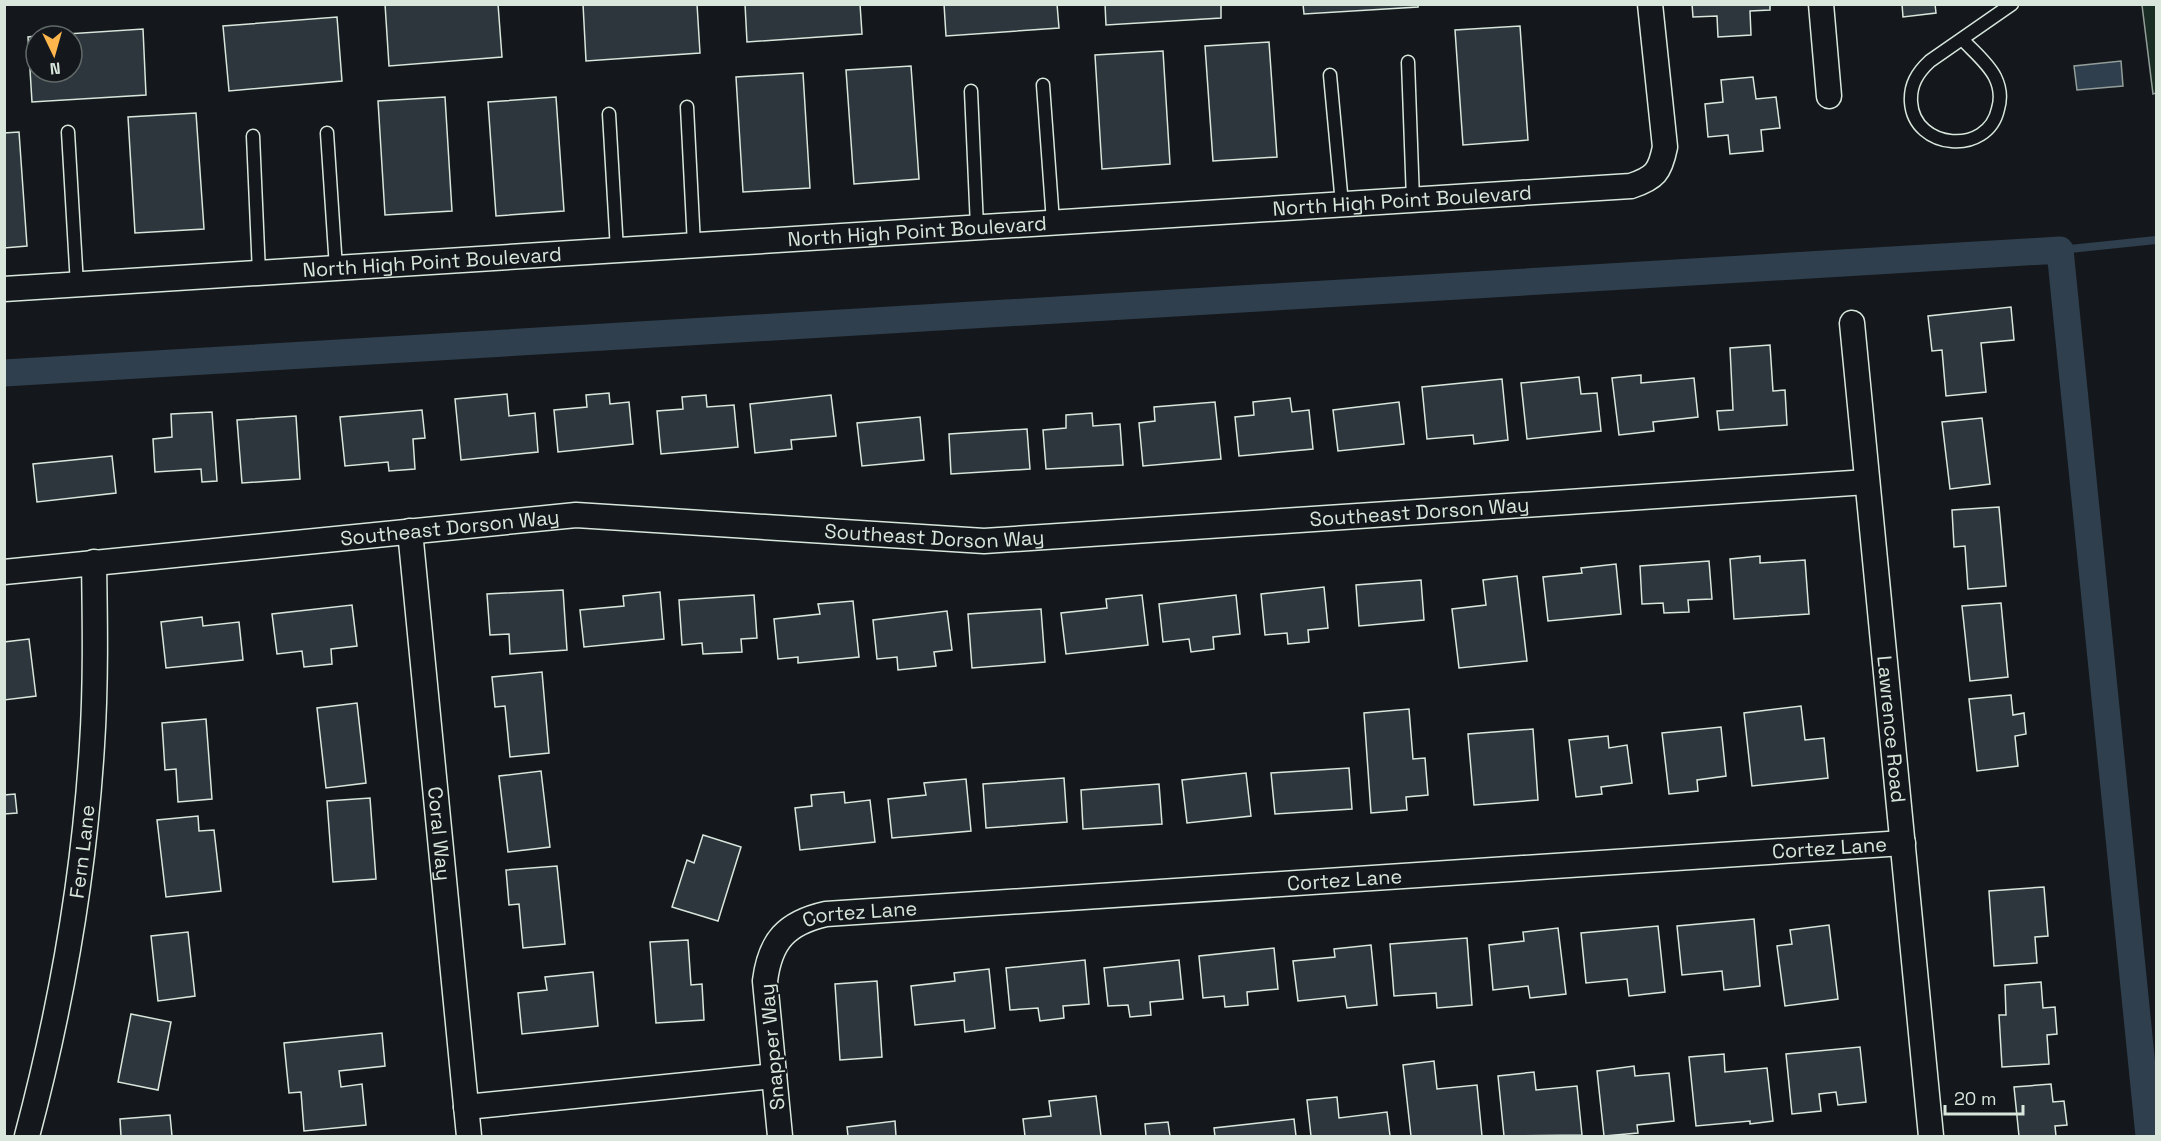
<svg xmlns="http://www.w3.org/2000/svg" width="2161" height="1141" font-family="'Space Grotesk',sans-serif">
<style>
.green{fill:#1a2d24;stroke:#939e99;stroke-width:1.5}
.water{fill:#2f3f4d;stroke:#939e99;stroke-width:1.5}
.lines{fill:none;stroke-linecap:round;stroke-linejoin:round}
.stream{stroke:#2f3f4d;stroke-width:8}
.canal{stroke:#2f3f4d;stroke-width:27}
.building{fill:#2c363c;stroke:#d8e6dc;stroke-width:1.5}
.lane-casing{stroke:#d8e6dc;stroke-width:15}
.street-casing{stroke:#d8e6dc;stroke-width:27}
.lane{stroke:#14181c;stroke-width:12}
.street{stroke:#14181c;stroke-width:24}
.labels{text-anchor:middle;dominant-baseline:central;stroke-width:4.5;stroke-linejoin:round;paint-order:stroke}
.street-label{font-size:20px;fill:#d8e6dc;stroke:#14181c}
</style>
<rect width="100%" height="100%" fill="#14181c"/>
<path class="green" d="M2142 5H2156V93L2153 94Z"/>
<path class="water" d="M2121 61 2123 86 2077 90 2074 66Z"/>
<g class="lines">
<path class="stream" d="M2060 250 2156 240"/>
<path class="canal" d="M4 373 2060 250 2149 1136"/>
</g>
<g class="building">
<path d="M385 4H498L502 57 389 66Z"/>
<path d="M583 4H697L700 53 586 61Z"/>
<path d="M745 4H860L862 34 747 42Z"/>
<path d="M944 4H1057L1059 28 946 36Z"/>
<path d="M1105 4H1221V18L1106 25Z"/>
<path d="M1303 4H1418V7L1304 14Z"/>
<path d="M1692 4H1770V10L1750 11 1751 35 1718 37 1717 16 1693 17Z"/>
<path d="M1902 4H1935L1936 13 1903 17Z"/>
<path d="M337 17 342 81 229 91 223 26Z"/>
<path d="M1520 26 1528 140 1463 145 1455 30Z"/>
<path d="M143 29 146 95 32 102 28 37 36 36V72H72V36H36Z"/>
<path d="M1269 42 1277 157 1213 161 1205 46Z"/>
<path d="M1163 51 1170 164 1102 169 1095 55Z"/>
<path d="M911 66 919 179 854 184 846 70Z"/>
<path d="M803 73 810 188 743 192 736 77Z"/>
<path d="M1753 77 1756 99 1776 97 1780 128 1761 130 1763 151 1730 154 1728 135 1708 137 1705 104 1723 102 1721 80Z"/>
<path d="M445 97 452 211 385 215 378 101Z"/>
<path d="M556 97 564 211 496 216 488 102Z"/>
<path d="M196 113 204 229 135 233 128 117Z"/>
<path d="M19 132 27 246 4 248V133Z"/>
<path d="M2011 307 2014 340 1981 343 1986 392 1946 396 1942 350 1932 351 1928 316Z"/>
<path d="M1770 345 1773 391 1785 390 1787 425 1719 430 1717 411 1733 410 1730 348Z"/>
<path d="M1641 375V383L1694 378 1698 417 1653 422 1654 431 1619 435 1612 378Z"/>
<path d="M1579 377 1581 394 1597 393 1601 431 1527 439 1521 383Z"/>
<path d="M1502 379 1508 440 1474 444 1473 435 1427 439 1422 387Z"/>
<path d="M609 393 610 404 629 402 633 444 558 452 554 410 587 407 586 395Z"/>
<path d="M507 394 509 416 535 413 538 452 461 460 455 399Z"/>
<path d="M706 395 707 407 734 405 738 447 661 454 657 411 683 409 682 397Z"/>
<path d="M831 395 836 436 791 440 792 449 755 453 750 404Z"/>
<path d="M1290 398 1292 412 1309 410 1313 449 1239 456 1235 417 1254 415 1253 402Z"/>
<path d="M1215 402 1221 459 1143 466 1139 423 1155 421 1154 407Z"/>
<path d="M1399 402 1404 444 1338 451 1333 410Z"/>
<path d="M422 410 425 438 413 439 415 469 389 471 388 462 345 466 340 417Z"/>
<path d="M212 412 217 481 202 482 201 469 155 472 153 439 172 437 171 414Z"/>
<path d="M1092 413 1093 426 1120 424 1123 465 1046 469 1043 430 1066 428V415Z"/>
<path d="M296 416 300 479 242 483 237 420Z"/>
<path d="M920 417 924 460 862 466 857 423Z"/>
<path d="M1982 418 1990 484 1950 489 1942 422Z"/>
<path d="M1027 429 1030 469 951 474 949 434Z"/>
<path d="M112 456 116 493 37 502 33 464Z"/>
<path d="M1999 507 2006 586 1968 589 1965 546 1954 547 1952 510Z"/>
<path d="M1760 556V563L1805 560 1809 614 1734 619 1730 559Z"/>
<path d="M1709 561 1712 599 1688 600 1689 612 1664 613 1663 603 1642 604 1640 566Z"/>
<path d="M1616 564 1621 614 1548 621 1543 577 1582 573 1581 568Z"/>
<path d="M1517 576 1527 661 1459 668 1452 609 1486 605 1483 580Z"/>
<path d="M1421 580 1424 620 1359 626 1356 585Z"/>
<path d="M1324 587 1328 628 1308 630 1309 642 1288 644 1287 633 1265 635 1261 594Z"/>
<path d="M563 590 567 650 510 654 509 634 490 635 487 594Z"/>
<path d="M660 592 664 639 584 647 580 610 624 606 623 596Z"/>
<path d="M754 595 757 638 741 639 742 652 703 654 702 643 682 645 679 600Z"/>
<path d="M1142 595 1148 645 1066 654 1061 613 1107 608 1106 599Z"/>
<path d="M1236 595 1240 634 1213 637 1214 649 1191 652 1189 639 1163 642 1159 604Z"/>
<path d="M853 601 859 657 798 663V657L778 659 774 619 820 614 818 604Z"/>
<path d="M2001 603 2008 677 1970 681 1962 606Z"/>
<path d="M352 605 357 646 331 649 332 664 304 667 302 651 277 654 272 614Z"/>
<path d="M1041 609 1045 662 972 668 968 614Z"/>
<path d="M947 611 952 650 934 652 936 666 898 670 897 657 877 659 873 620Z"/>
<path d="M202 617 203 626 239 622 243 660 166 668 161 622Z"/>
<path d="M29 639 36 696 4 700V642Z"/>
<path d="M542 672 549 753 510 757 505 706 495 707 492 677Z"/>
<path d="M2011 695 2013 715 2024 713 2026 734 2015 736 2018 766 1977 771 1969 699Z"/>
<path d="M357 703 366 783 326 788 317 708Z"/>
<path d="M1801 706 1805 740 1824 738 1828 778 1752 786 1744 713Z"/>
<path d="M1409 709 1413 759 1425 758 1428 795 1406 797 1407 810 1371 813 1364 713Z"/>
<path d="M206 719 212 799 178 802 176 769 165 770 162 723Z"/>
<path d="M1721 727 1726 776 1697 780 1698 791 1669 794 1662 733Z"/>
<path d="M1533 729 1538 800 1474 805 1468 734Z"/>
<path d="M1608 736 1609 748 1627 745 1632 783 1601 787 1602 794 1576 797 1569 740Z"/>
<path d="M1349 768 1352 809 1275 814 1271 773Z"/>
<path d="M541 771 550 847 508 852 499 776Z"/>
<path d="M1246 773 1251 816 1187 823 1182 780Z"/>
<path d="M1064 778 1067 822 986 828 983 784Z"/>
<path d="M966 779 971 831 892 838 888 799 926 795 924 783Z"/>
<path d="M1159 784 1162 824 1083 829 1081 790Z"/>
<path d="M844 792 845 803 870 800 875 842 800 850 795 808 812 806 811 795Z"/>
<path d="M15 794 17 813 4 814V795Z"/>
<path d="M370 798 376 879 333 882 327 801Z"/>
<path d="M198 816 199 831 214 830 221 891 166 897 157 820Z"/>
<path d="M703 835 741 847 718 921 672 907 687 860 694 863Z"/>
<path d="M557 866 565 944 523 948 519 904 509 905 506 870Z"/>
<path d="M2044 887 2048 936 2035 937 2037 963 1994 966 1989 891Z"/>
<path d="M1754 919 1760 986 1724 990 1722 971 1682 975 1677 926Z"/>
<path d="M1829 925 1838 999 1785 1006 1777 946 1792 944 1790 930Z"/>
<path d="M1658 926 1665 992 1629 996 1627 979 1586 983 1581 933Z"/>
<path d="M1558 928 1566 994 1530 998 1528 986 1493 990 1489 945 1524 941 1523 932Z"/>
<path d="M188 932 195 996 158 1001 151 936Z"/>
<path d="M1467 938 1472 1005 1437 1008 1436 993 1394 996 1390 944Z"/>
<path d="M688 940 691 985 702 984 704 1020 656 1023 650 942Z"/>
<path d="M1371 945 1377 1005 1347 1008 1345 996 1298 1001 1293 961 1335 957 1334 949Z"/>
<path d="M1274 948 1278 989 1247 992 1248 1005 1225 1007 1224 996 1203 998 1199 956Z"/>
<path d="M1085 960 1089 1004 1063 1006 1064 1018 1040 1021 1038 1008 1010 1010 1006 968Z"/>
<path d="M1179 960 1183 999 1150 1002 1151 1015 1130 1017 1128 1005 1108 1006 1104 968Z"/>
<path d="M989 969 995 1028 965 1032 964 1020 915 1025 911 986 955 981 954 973Z"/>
<path d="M593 972 598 1026 522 1034 518 993 547 990 545 977Z"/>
<path d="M877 981 882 1057 840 1060 835 984Z"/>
<path d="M2041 982 2043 1008 2055 1007 2057 1034 2047 1035 2049 1064 2002 1067 1999 1015H2006L2005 985Z"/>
<path d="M131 1014 171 1022 158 1090 118 1082Z"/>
<path d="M382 1033 385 1066 339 1071 341 1087 362 1084 366 1125 304 1131 301 1092 289 1093 284 1043Z"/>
<path d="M1860 1047 1866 1102 1838 1105 1836 1092 1819 1094 1821 1111 1792 1114 1786 1054Z"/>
<path d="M1724 1054 1725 1072 1767 1068 1773 1121 1750 1124V1121L1696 1126 1689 1057Z"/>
<path d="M1434 1061 1437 1089 1477 1085 1482 1136H1411L1403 1065Z"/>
<path d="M1634 1066 1635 1076 1669 1073 1674 1121 1637 1125 1638 1133 1604 1136 1597 1071Z"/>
<path d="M1534 1072 1536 1090 1577 1086 1582 1135 1504 1136 1498 1076Z"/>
<path d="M2051 1084 2053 1102 2064 1101 2067 1125 2055 1126 2056 1136H2019L2014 1087Z"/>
<path d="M1096 1096 1101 1136H1025L1023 1119 1051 1116 1049 1101Z"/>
<path d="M1337 1097 1339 1118 1387 1112 1390 1136H1311L1307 1100Z"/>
<path d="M170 1115 172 1136H121L120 1119Z"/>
<path d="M1294 1119 1296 1136H1215L1214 1128Z"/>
<path d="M895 1121 896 1136H848L847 1127Z"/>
<path d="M1168 1122 1170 1136H1146L1145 1124Z"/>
</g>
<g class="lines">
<defs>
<g id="lane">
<path d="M1962 39C1973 51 1988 63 1995 77 2000 87 2001 99 1998 109 1988 156 1914 150 1911 102 1910 85 1917 73 1930 61L2012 4"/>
<path d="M1408 62 1413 200"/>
<path d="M1330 75 1342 204"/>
<path d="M1043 85 1053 222"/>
<path d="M971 91 977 227"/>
<path d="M687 107 694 245"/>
<path d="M609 114 617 250"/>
<path d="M68 132 77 285"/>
<path d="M327 133 336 268"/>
<path d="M253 136 259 273"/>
</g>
<g id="street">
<path d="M1821 4 1829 96"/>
<path id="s1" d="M4 289 1631 186C1655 178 1660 172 1665 147L1650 4"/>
<path id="s2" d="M1852 323 1931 1136"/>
<path id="s3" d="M410 531 469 1136"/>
<path id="s4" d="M4 572 576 515 984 541 1867 482"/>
<path d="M466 1107 774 1076"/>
<path id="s5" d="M27 1136C61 1008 84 878 92 745 96 684 95 623 94 562"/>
<path id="s6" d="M780 1136 765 981C770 941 786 923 826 914L1903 843"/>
</g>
</defs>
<use href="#lane" class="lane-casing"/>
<use href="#street" class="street-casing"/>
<use href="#lane" class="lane"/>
<use href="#street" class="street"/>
</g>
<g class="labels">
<g class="street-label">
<text stroke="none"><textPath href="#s1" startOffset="1401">North High Point Boulevard</textPath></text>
<text stroke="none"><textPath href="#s1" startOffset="915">North High Point Boulevard</textPath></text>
<text stroke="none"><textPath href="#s1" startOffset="429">North High Point Boulevard</textPath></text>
<text stroke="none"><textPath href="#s4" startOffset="1420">Southeast Dorson Way</textPath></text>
<text stroke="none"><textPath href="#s4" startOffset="448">Southeast Dorson Way</textPath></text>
<text stroke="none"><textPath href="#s4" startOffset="934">Southeast Dorson Way</textPath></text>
<text stroke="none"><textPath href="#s2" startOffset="408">Lawrence Road</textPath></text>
<text stroke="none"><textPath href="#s3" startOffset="304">Coral Way</textPath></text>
<text stroke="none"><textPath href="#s6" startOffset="1260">Cortez Lane</textPath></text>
<text stroke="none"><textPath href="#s5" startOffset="290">Fern Lane</textPath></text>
<text stroke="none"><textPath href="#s6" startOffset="774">Cortez Lane</textPath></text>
<text stroke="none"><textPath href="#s6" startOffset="288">Cortez Lane</textPath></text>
<text transform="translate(772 1047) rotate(-95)">Snapper Way</text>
</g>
</g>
<rect width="2161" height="1141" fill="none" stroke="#d8e6dc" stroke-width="12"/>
<g transform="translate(54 54) rotate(175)"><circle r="28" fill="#14181c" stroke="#626a69" stroke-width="1.5"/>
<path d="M0-4.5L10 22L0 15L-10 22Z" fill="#ffb74d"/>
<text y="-9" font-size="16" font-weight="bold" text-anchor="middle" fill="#d8e6dc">N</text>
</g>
<path d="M1945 1105v9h78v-9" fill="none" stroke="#d8e6dc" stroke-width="3"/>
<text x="1954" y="1105" font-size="18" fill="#d8e6dc" stroke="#14181c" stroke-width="4.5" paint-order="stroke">20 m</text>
</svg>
